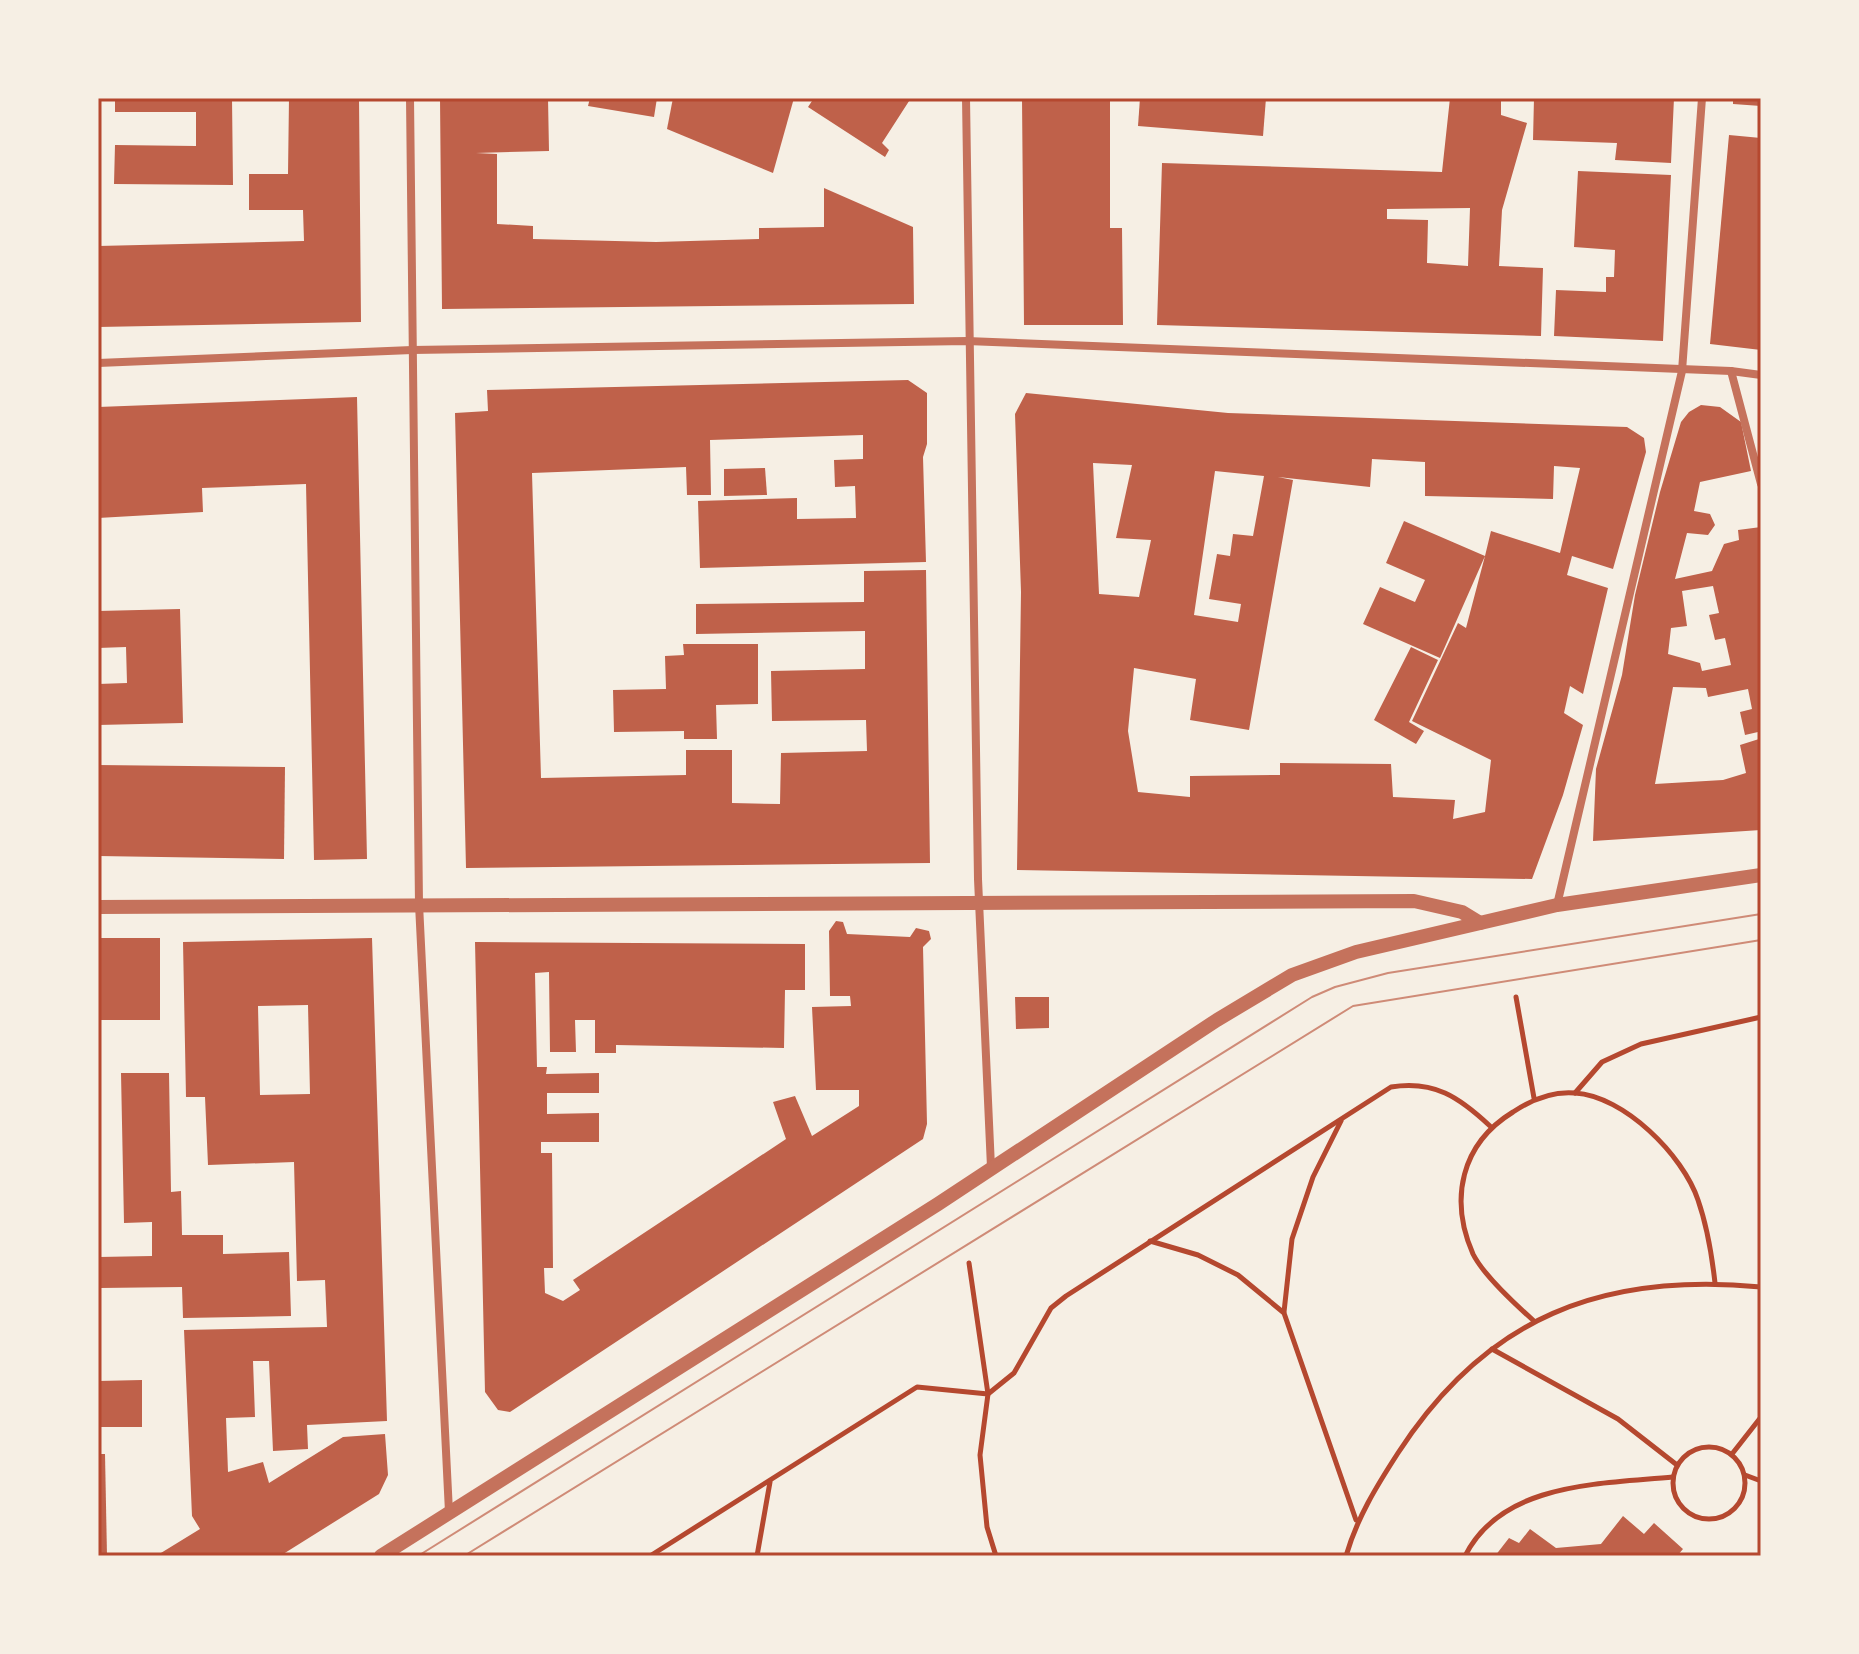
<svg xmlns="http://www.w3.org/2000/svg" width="1859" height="1654" font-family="'Work Sans',sans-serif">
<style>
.building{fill:#bf614a;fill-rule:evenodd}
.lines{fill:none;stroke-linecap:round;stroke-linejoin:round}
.path{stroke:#b5482f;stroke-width:5}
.minor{stroke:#c5725c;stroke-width:8}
.tertiary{stroke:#c5725c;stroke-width:14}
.tram{stroke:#cf8b77;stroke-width:2}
.neatline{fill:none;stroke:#b5482f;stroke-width:3}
</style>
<rect width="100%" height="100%" fill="#f6efe4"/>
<g class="building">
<path d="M115 98H232L233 185 114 184 115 145 196 146V112H115Z"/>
<path d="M289 98H359L361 322 98 327V246L304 241 303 210H249V174H288Z"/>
<path d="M440 98H548L549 151 476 153 497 154V224L533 226V239L656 242 759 239V228L824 227V188L913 227 914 304 442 309Z"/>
<path d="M590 98H657L654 117 588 106Z"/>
<path d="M673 98H794L773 173 667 129Z"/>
<path d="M814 98H911L882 143 889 150 885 157 808 107Z"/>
<path d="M1022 98H1110V228H1122L1123 325H1024Z"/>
<path d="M1140 98H1266L1263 136 1138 126Z"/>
<path d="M1450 98H1501V115L1527 123 1502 210 1499 266 1543 268 1541 336 1157 325 1162 163 1442 172ZM1470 208 1468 266 1427 263 1428 220 1387 219V209Z"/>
<path d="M1534 98H1674L1671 163 1615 160 1617 143 1533 140Z"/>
<path d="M1733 98H1761V106L1733 104Z"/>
<path d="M1729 135 1761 138V350L1710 344Z"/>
<path d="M1578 171 1671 175 1663 341 1554 336 1556 290 1606 292V277H1614L1615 250 1574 247Z"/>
<path d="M908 380 927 393V444L923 457 926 562 700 568 698 501 797 498V519L856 518 855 486 835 487 834 460 863 459V435L710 440 711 495H687L686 467 532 473 541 778 686 775V750H732V803L780 804 781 753 867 751 866 720 772 721 771 671 865 669V631L696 634V604L864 602V571L926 570 930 863 466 868 455 413 488 411 487 390Z"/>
<path d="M1026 393 1228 413 1627 427 1644 438 1646 452 1613 569 1572 556 1567 575 1608 588 1583 694 1570 686 1564 713 1583 725 1563 795 1532 879 1017 870 1021 592 1015 414ZM1372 459 1425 462V496L1553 499 1554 466 1580 468 1560 553 1491 531 1485 556 1404 521 1386 563 1425 580 1415 602 1380 587 1363 624 1440 658 1485 556 1466 628 1458 623 1412 721 1491 760 1485 812 1453 819 1455 800 1393 797 1391 764 1280 763V775L1190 776V797L1138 792 1128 731 1134 668 1196 679 1190 720 1249 730 1293 480 1278 477 1370 487ZM1093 463 1132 465 1116 538 1151 540 1139 597 1099 594ZM1215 471 1264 476 1253 536 1233 534 1230 556 1217 554 1209 599 1241 604 1238 622 1194 615Z"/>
<path d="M357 397 367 859 314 860 306 484 202 488 203 512 98 518V407Z"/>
<path d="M1701 405 1720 407 1741 422 1751 471 1700 482 1694 511 1710 514 1715 525 1708 535 1687 533 1675 579 1712 571 1724 544 1739 540 1738 530 1761 527V830L1593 841 1596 769 1622 675 1635 595 1660 492 1681 422 1689 412ZM1713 586 1719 613 1709 615 1715 640 1725 638 1731 665 1702 671 1700 663 1668 654 1671 628 1687 626 1682 591ZM1673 687 1706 688 1708 697 1748 689 1752 709 1740 712 1745 735 1758 732 1759 739 1740 745 1746 773 1723 780 1655 784Z"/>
<path d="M765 468 767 495 724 496V469Z"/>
<path d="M180 609 183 723 98 725V684L127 683 126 647 98 648V611Z"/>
<path d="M683 644H758V704L716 705 717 739H684V731L614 732 613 690 666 689 665 656 684 655Z"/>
<path d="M1411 647 1438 660 1409 722 1424 731 1416 744 1374 720Z"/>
<path d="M98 765 285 767 284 859 98 856Z"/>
<path d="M836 921 843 922 847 934 910 937 916 928 929 931 931 939 923 947 927 1124 923 1139 510 1412 498 1410 485 1392 475 942 805 944V990H785L784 1048 616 1045V1053H595V1020H575L576 1052H550L549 972 535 973 537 1067H547L546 1074 599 1073V1093H547V1114L599 1113V1142H541V1153H552L553 1268H544L545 1293 563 1301 580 1290 573 1280 786 1139 773 1102 795 1096 812 1136 859 1106V1090H816L812 1007 851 1006 850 996H830L829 931Z"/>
<rect x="98" y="938" width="62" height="82"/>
<path d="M372 938 387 1421 307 1425 308 1449 273 1451 269 1361H253L255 1417 226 1418 228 1472 263 1462 269 1483 343 1437 385 1434 388 1475 379 1494 280 1556H156L200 1529 192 1516 184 1330 327 1327 325 1280 297 1281 294 1162 208 1165 205 1097H186L183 942ZM308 1005 310 1094 260 1095 258 1006Z"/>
<path d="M1015 997H1049V1028L1016 1029Z"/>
<path d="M121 1073H169L171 1192 181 1191 182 1235H223V1254L289 1252 291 1316 183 1318 182 1287 100 1288 99 1257 152 1256V1222L124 1223Z"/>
<path d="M142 1380V1427H98V1381Z"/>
<path d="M98 1454H105L107 1556H98Z"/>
<path d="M1623 1516 1644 1534 1654 1523 1683 1549 1677 1556H1495L1509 1538 1519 1543 1530 1529 1556 1548 1601 1544Z"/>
</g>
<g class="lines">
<g class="path">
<path d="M1516 997 1534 1098"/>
<path d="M1575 1093 1602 1062 1641 1044 1761 1017"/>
<path d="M1150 1241 1198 1255 1238 1275 1284 1313 1356 1520"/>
<path d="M969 1263 988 1394 980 1455 987 1527 996 1556"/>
<path d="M1284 1312 1292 1239 1313 1177 1341 1121"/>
<path d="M1534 1321C1516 1305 1483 1274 1473 1254 1449 1199 1461 1144 1513 1112 1531 1100 1552 1091 1575 1093 1624 1096 1683 1155 1698 1200 1707 1226 1712 1256 1715 1283"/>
<path d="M1492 1349 1618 1419 1677 1465"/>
<circle cx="1709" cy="1483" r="36"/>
<path d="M1732 1454 1761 1417"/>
<path d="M1745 1475 1761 1481"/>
<path d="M650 1556 917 1387 988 1394 1014 1373 1051 1308 1066 1296 1391 1087C1434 1080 1459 1097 1490 1126"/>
<path d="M757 1556 770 1482"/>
<path d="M1346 1556C1357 1518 1376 1487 1398 1453 1486 1317 1602 1272 1761 1287"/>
<path d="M1465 1556C1502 1482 1601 1484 1673 1477"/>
</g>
<g class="minor">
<path d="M410 98 419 904 449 1512"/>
<path d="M966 98 978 879 991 1167"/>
<path d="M98 363 412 350 967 341 1731 371 1761 375"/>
<path d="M1731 371 1761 484"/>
<path d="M1557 905 1682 371 1702 98"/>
</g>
<g class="tertiary">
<path d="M98 907 1414 901 1462 912 1480 923"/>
<path d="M381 1556 938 1204 1217 1020 1292 975 1356 952 1557 905 1761 875"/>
</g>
<g class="tram">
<path d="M418 1556 1312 997 1335 987 1388 973 1761 914"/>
<path d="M464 1556 1353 1006 1761 940"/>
</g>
</g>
<rect width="1859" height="1654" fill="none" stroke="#f6efe4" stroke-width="200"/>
<rect x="100" y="100" width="1659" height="1454" class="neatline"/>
</svg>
